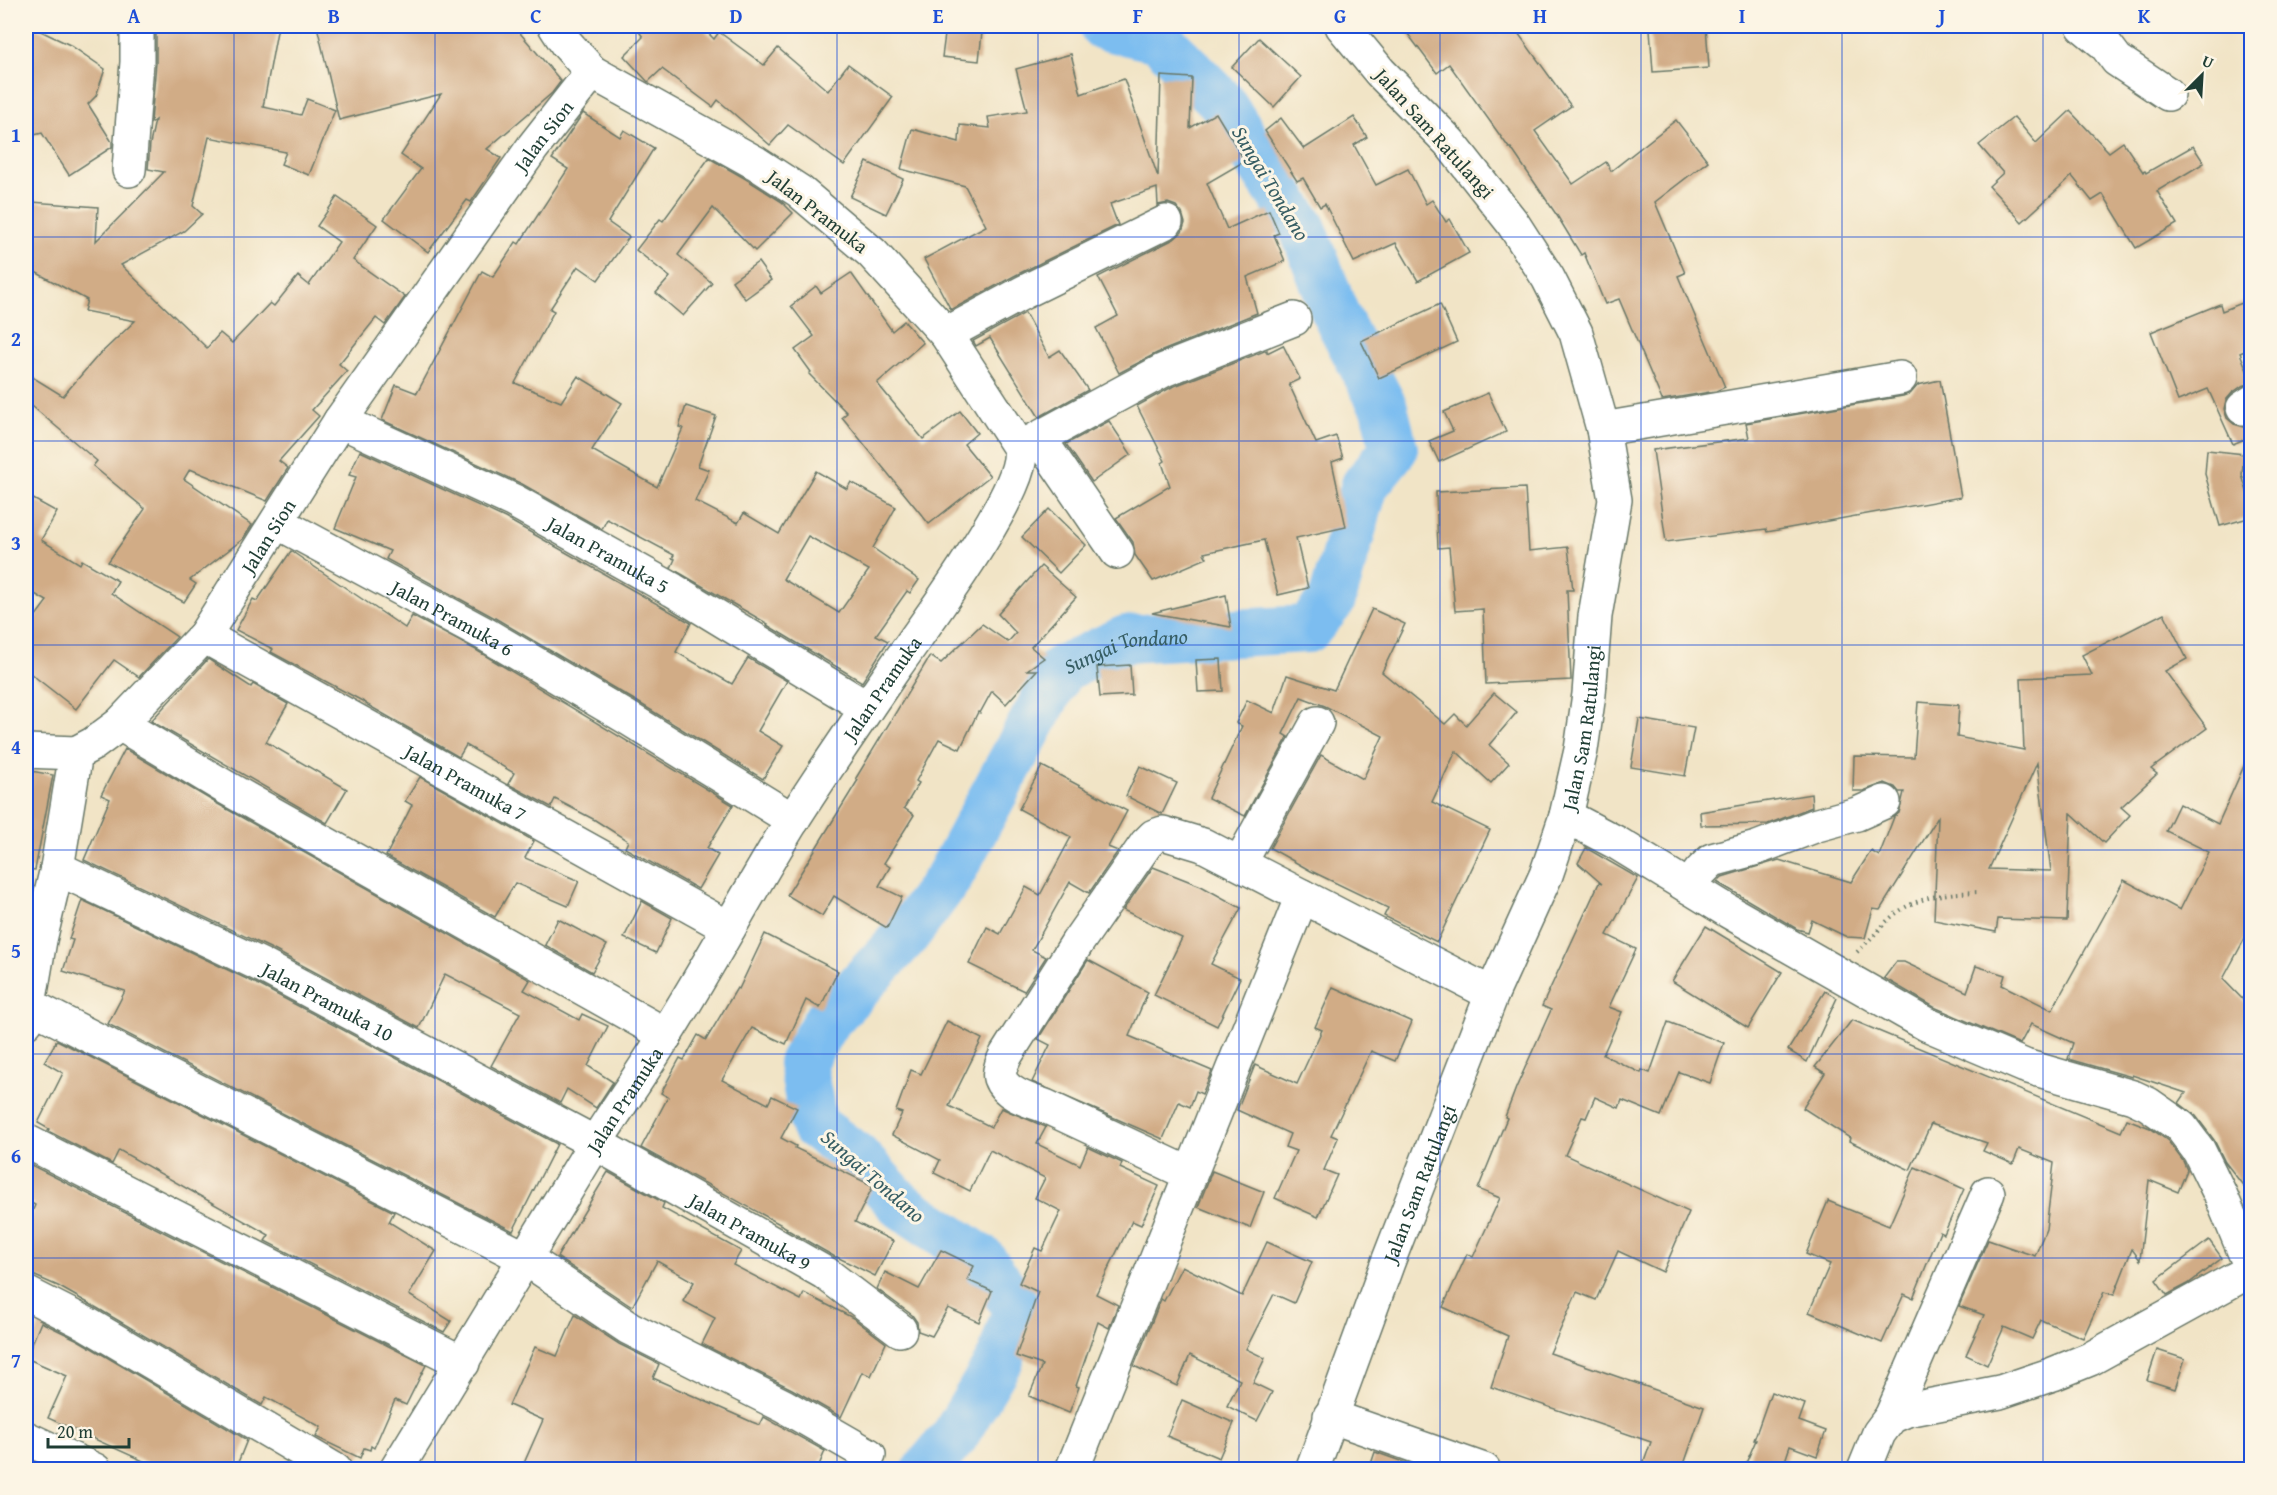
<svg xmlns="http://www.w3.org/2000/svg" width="2277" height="1495" font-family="'Gentium Book Plus',serif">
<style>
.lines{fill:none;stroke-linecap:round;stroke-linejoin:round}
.river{stroke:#7bbdf0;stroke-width:48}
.building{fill:#d1ac86;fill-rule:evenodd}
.minor-casing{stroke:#687767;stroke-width:36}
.major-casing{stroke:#687767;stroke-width:36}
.path{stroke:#687767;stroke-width:4;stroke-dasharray:1.5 4.5;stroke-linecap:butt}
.minor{stroke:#fff;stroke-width:33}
.major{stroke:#fff;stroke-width:33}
.grid{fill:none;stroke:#1d4ed8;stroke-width:1.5;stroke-opacity:0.55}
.labels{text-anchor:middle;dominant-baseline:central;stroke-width:6;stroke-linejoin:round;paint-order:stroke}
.street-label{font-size:20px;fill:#1f3d34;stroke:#fcf5e5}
.water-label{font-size:21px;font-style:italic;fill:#365d63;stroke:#fcf5e5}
.neatline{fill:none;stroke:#1d4ed8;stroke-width:2}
.grid-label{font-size:20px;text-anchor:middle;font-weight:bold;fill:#1d4ed8}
</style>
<rect width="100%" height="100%" fill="#fcf5e5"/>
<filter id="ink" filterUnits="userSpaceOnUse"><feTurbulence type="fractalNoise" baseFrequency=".0167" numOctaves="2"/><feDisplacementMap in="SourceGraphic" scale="12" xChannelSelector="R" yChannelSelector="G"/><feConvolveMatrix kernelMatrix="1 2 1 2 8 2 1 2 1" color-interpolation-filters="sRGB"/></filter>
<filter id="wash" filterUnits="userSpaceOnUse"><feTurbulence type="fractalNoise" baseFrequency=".008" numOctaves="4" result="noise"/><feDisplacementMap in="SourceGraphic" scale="24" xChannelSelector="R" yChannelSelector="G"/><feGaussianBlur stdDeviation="1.35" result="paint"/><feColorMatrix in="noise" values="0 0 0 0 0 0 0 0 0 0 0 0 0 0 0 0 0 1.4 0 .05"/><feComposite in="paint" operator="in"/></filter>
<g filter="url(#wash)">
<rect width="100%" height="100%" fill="#f1e4c6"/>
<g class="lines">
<path class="river" id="s1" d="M926 1470 954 1437 1000 1359 1017 1308 982 1259 901 1205 856 1156 814 1125 802 1063 825 1023 907 934 949 877 1061 669 1126 639 1308 629 1332 600 1365 485 1394 449 1384 408 1336 315 1303 229 1253 153 1221 101 1159 39 1103 26"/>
</g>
<g id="blocks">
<g class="building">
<path d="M26 26H30L70 45 105 69 96 96 88 104 112 142V147L69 175 42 133 26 137Z"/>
<path d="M156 26H278L263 107 301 115 307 99 335 110 309 175 281 164 286 152 209 137 193 206 202 214 184 231 121 265 207 348 220 333 232 343 270 303 274 306 298 276 309 285 339 242 317 226 337 197 377 225 353 260 405 297 385 325 376 318 339 364 347 371 312 410 319 416 279 461 288 468 267 501 190 469 184 479 252 525 243 539 190 580 196 584 184 602 108 562 145 509 93 466 97 461 26 401V373L63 396 95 359 135 321 84 311 87 300 26 267V234L30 227 32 202 98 207 96 241 164 172 148 169 150 144 155 120 151 123 156 63Z"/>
<path d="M317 26H514L561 81 552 93 487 149 501 158 471 202 467 200 428 252 384 219 421 169 401 155 441 94 339 120Z"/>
<path d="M635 26H701L714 39 719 32 764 65 778 48 828 91 848 64 893 97 844 165 788 125 770 145 718 100 713 107 662 69 648 82 624 56 643 37Z"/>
<path d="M1402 26H1494L1501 34 1513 26 1571 106 1535 131 1573 184 1606 162 1611 171 1676 120 1708 161 1655 202 1685 273 1678 276 1725 387 1716 391 1662 400 1619 299 1605 304 1584 253 1581 255 1558 217 1511 148H1509L1449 64 1437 73Z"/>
<path d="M1706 26 1709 68 1653 72 1650 29Z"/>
<path d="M946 27 982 32 979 61 942 57Z"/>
<path d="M1259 38 1301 77 1274 107 1232 67Z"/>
<path d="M1071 54 1081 94 1124 79 1158 177 1161 76 1192 78 1190 128 1216 113 1245 161 1207 183 1227 229 1269 210 1279 233 1274 235 1285 261 1247 277 1257 313 1157 353 1119 373 1096 328 1118 316 1098 277 1174 239 1182 232 1185 223 1182 213 1176 206 1168 203 1158 205 1157 188 1110 204 1118 225 1016 275 951 310 924 259 986 226 965 186 901 169 912 129 959 142 960 125 990 128 988 117 1027 111 1016 69Z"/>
<path d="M2070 111 2109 152 2123 142 2143 172 2145 171 2146 173 2193 146 2204 163 2157 191 2177 224 2136 248 2103 194 2092 201 2072 176 2022 222 1989 186 2003 173 1979 145 2014 117 2036 143Z"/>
<path d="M583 113 620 137 624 130 654 148 608 222 629 237 598 280 578 266 550 309 554 311 515 383 561 402 578 376 622 403 592 450 657 487 683 428 679 427 686 406 716 416 698 466 709 470 695 501 738 523 744 513 779 534 816 471 847 489 851 482 896 507 873 548 919 580 910 593 907 591 876 635 888 641 862 682 767 625 768 624 671 568 675 559 672 558 674 555 607 519 602 529 522 484 382 420 396 385 417 393 482 271 493 277 516 242 519 244 568 169 552 159ZM808 536 869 570 839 613 783 579Z"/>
<path d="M1354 117 1367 137 1354 145 1376 185 1408 169 1426 204 1432 200 1446 222 1450 219 1469 253 1418 281 1396 243 1354 262 1325 204 1320 207 1303 178 1297 181 1265 131 1281 118 1304 149Z"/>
<path d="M709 158 746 179 782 202 793 213 755 251 713 208 678 255 712 283 683 316 656 293 670 277 636 250 660 219 663 221Z"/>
<path d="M867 162 903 179 886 214 850 197Z"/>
<path d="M758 262 771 280 745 299 732 281Z"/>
<path d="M851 273 892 331 904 321 923 343 877 383 923 439 960 411 977 433 964 444 990 476 929 524 842 417 847 413 809 374 811 372 795 350 814 336 791 306 816 286 821 293Z"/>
<path d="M2252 299V348L2240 353 2252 383 2242 386 2232 393 2226 400 2224 409 2227 418 2234 424 2244 427 2252 424V436L2233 444 2208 389 2178 401 2151 332 2220 304 2222 311Z"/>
<path d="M1440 304 1457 342 1379 378 1361 341Z"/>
<path d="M1025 313 1049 357 1060 350 1088 390 1039 417 990 338 976 346 973 341Z"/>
<path d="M1283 345 1300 379 1289 384 1316 443 1336 436 1343 458 1332 462 1346 527 1296 538 1308 588 1278 595 1264 540 1204 553 1207 558 1153 581 1135 555 1133 542 1116 518 1170 486 1162 463 1165 461 1137 406 1172 387 1267 350V353Z"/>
<path d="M1940 380 1961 497 1767 532 1766 529 1666 542 1653 450 1749 438 1746 423 1903 396 1911 393 1918 385Z"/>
<path d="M1488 393 1506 432 1439 462 1429 441 1453 431 1444 412Z"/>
<path d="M1109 421 1131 454 1092 482 1066 444Z"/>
<path d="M2207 450 2244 454 2242 475 2252 508V517L2220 526 2205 474Z"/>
<path d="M360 451 505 518 691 623 676 652 732 684 748 658 787 681 758 731 783 746 763 779 636 701 495 618 386 559 390 551 335 528 356 477 349 475Z"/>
<path d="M1525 488 1529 551 1568 547 1573 590H1567L1571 680 1486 684 1483 609 1455 611 1449 547 1438 548 1436 492Z"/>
<path d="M26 495 57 512 41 540 80 564 82 560 118 581 111 593 177 637 139 677 114 660 76 709 26 670V629L47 601 26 589Z"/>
<path d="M1049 509 1086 545 1059 573 1022 537Z"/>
<path d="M291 551 405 628 412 616 476 650 733 805 707 848 718 855 698 889 625 848 628 841 595 820 555 799 551 807 508 784 514 773 466 745 459 757 366 704V703L271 652 273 649 236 630 253 599 257 601Z"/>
<path d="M1041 566 1076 597 1031 647 1044 658 1027 670H1037L1006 704 992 691 980 713 978 712 960 749 939 739 916 781 919 783 904 808 914 815 884 863 890 867 879 886 902 897 887 928 834 896 822 916 787 895 858 780 856 778 930 656 941 663 982 624 1008 642 1016 633 998 614Z"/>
<path d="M1226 595 1231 627 1152 613Z"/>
<path d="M1372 609 1405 624 1382 672 1445 724 1455 714 1466 725 1494 693 1517 712 1489 745 1509 763 1491 783 1456 751 1432 802 1490 830 1437 942 1384 916 1388 908 1311 871 1270 848 1321 755 1363 779 1383 736 1325 706 1301 697 1283 734 1288 737 1245 816 1208 798 1242 726 1236 723 1247 700 1274 713 1287 675 1334 690Z"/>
<path d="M2164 613 2187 659 2165 671 2207 728 2151 769 2157 774 2121 807 2130 815 2104 843 2071 813 2067 921 1998 919 1996 932 1934 920 1938 817 1880 910 1873 909 1865 938 1847 937 1812 920 1808 932 1797 929 1717 882 1722 877 1779 860 1851 882 1871 851 1879 856 1894 817 1899 813 1904 792H1899L1895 787 1885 783 1863 791H1853L1854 756 1914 757 1918 702 1959 705 1957 737 2024 750 2021 678 2092 675 2082 655ZM2037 763 2051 871 1989 869 2028 783Z"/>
<path d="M208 659 251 687 253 684 288 704 266 742 347 789 327 823 151 721Z"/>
<path d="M1221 659 1223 691 1198 692 1196 660Z"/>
<path d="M1130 665 1132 695 1100 697 1097 667Z"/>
<path d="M1639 719 1694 728 1685 776 1631 767Z"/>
<path d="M2252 748V925L2223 979 2252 1009V1197L2225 1162 2214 1140 2196 1116 2179 1103 2186 1093 2132 1075V1077L2068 1059 2073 1043 2031 1024 2020 1044 1934 1007 1884 978 1896 962H1904L1967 992 1976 966 2005 975 2002 985 2052 1010 2124 880 2180 910 2209 852 2166 831 2179 804 2218 824Z"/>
<path d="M125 749 216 803 530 980 524 990 579 1020 582 1014 608 1026 588 1066 613 1082 596 1108 567 1089 560 1103 491 1066 520 1013 445 974 419 1028 272 949 84 860 110 799 101 795Z"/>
<path d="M1042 766 1127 811 1108 847 1118 851 1089 893 1070 882 1032 950 1046 957 1024 991 969 964 987 927 1000 934 1026 887 1040 895 1071 837 1019 809Z"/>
<path d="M1140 766 1177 783 1162 814 1126 796Z"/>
<path d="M26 770 53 775 35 870 26 869Z"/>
<path d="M420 777 534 841 525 858 579 881 568 906 515 883 495 917 386 856 412 805 405 801Z"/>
<path d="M1811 794 1812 807 1768 824 1701 825 1700 812Z"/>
<path d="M1586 848 1638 878 1607 935 1636 949 1609 1007 1622 1012 1603 1055 1641 1073 1642 1070 1650 1073 1668 1022 1724 1043 1710 1083 1679 1072 1661 1116 1622 1100 1619 1108 1595 1097 1586 1118 1582 1117 1565 1155 1689 1212 1663 1272 1618 1251 1596 1300 1577 1292 1550 1353 1704 1407 1682 1470H1641L1651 1442 1491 1387 1508 1336 1443 1307 1467 1254 1473 1257 1500 1198 1478 1189 1507 1118 1505 1117 1516 1088 1551 1010 1542 1006 1599 883 1602 884 1578 863Z"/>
<path d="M1153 867 1201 886 1241 908 1211 964 1240 978 1217 1026 1154 995 1182 938 1123 910Z"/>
<path d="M82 900 255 983 557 1144 513 1231 108 1024 125 991 63 971 73 940 69 939Z"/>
<path d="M642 901 672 918 656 953 624 938Z"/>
<path d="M558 919 607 945 592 972 545 945Z"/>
<path d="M1706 926 1782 972 1748 1028 1672 981Z"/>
<path d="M765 934 838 971 820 1008 806 1000 786 1044 752 1028 722 1080 768 1104 772 1096 797 1108 781 1138 796 1146 795 1148 873 1186 855 1222 893 1241 875 1276 837 1257V1258L786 1229 787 1228 641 1148 668 1097 661 1093 680 1058 684 1060 698 1035 706 1040 737 988 739 989Z"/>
<path d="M1088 960 1148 992 1129 1036 1212 1071 1202 1094 1196 1091 1190 1107 1179 1102 1163 1139 1032 1082 1050 1045 1038 1039Z"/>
<path d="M1333 987 1412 1022 1395 1061 1371 1051 1331 1135 1338 1138 1324 1170 1337 1175 1318 1217 1275 1198 1296 1151 1285 1147 1290 1134 1237 1110 1255 1065 1297 1084 1322 1030 1315 1027Z"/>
<path d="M1825 991 1837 998 1807 1062 1788 1050Z"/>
<path d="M1852 1020 2121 1132 2127 1119 2150 1128 2168 1141 2183 1161 2187 1170 2178 1192 2149 1180 2140 1260 2132 1249 2114 1295 2104 1292 2083 1338 2041 1320 2032 1339 2004 1327 1987 1365 1966 1355 1984 1315 1959 1306 1988 1240 2035 1256 2046 1229 2054 1163 2019 1149 2013 1164 1983 1151 1987 1143 1931 1124 1910 1170 1849 1141 1850 1138 1803 1108 1825 1073 1815 1067Z"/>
<path d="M947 1021 982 1039 949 1106 991 1127 1001 1108 1046 1127 1037 1144 1080 1165 1088 1147 1122 1163 1120 1168 1159 1186 1141 1225 1132 1221 1096 1294 1118 1305 1109 1328 1098 1322 1076 1386 1079 1387 1069 1413 1029 1396 1042 1365 1016 1356 1038 1292 1019 1283 1035 1248 1042 1251 1061 1211 1035 1198 1045 1178 990 1150 970 1191 934 1173 940 1160 892 1135 902 1113 896 1111 911 1070 921 1074Z"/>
<path d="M57 1040 394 1212 389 1222 436 1251 409 1295 451 1321 444 1332 265 1241 269 1235 119 1150 112 1164 48 1131 49 1129 38 1123 63 1073 44 1062Z"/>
<path d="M31 1165 426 1365 406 1405 395 1400 374 1448 371 1446 370 1450 364 1448 360 1458 316 1437 321 1427 266 1397 262 1405 97 1308 58 1286 26 1272V1226L35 1205 26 1200V1177Z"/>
<path d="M1915 1167 1964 1189 1944 1234 1940 1232 1913 1298 1904 1294 1882 1343 1809 1312 1830 1264 1806 1254 1828 1201 1889 1226Z"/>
<path d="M1212 1171 1264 1192 1250 1228 1198 1207Z"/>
<path d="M608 1172 664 1203 662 1208 741 1251 733 1265 801 1300 804 1293 853 1318 886 1343 871 1376 862 1372 841 1417 792 1389 702 1344 715 1318 683 1301 694 1282 657 1261 632 1307 557 1257Z"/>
<path d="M2209 1240 2222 1258 2188 1284 2167 1295 2156 1280Z"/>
<path d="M1267 1242 1312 1262 1294 1303 1274 1294 1246 1349 1265 1358 1253 1383 1272 1392 1257 1421 1227 1406 1240 1380 1190 1355 1177 1386 1134 1366 1161 1299 1164 1301 1182 1266 1242 1296Z"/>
<path d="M941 1250 974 1266 967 1280 992 1291 979 1322 948 1308 932 1336 918 1331 917 1322 912 1315 877 1289 885 1272 919 1289Z"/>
<path d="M575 1315 619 1344 659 1364 653 1378 752 1422 760 1425 764 1417 825 1451 817 1470H521L543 1420 509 1405 535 1347 557 1356Z"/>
<path d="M41 1322 78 1340 247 1440 235 1470H163L48 1418 67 1376 26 1358Z"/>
<path d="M2157 1350 2185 1359 2175 1389 2147 1380Z"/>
<path d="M1771 1392 1805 1404 1799 1421 1826 1431 1817 1456 1790 1446 1782 1470H1743L1756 1440H1754Z"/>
<path d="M1182 1400 1234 1423 1219 1458 1167 1436Z"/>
<path d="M1375 1452 1426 1470H1369Z"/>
</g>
</g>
</g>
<g filter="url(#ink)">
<use href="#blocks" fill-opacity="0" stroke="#687767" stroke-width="1.5"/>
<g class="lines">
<defs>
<g id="minor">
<path d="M2083 26 2105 44 2117 60 2168 94"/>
<path d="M129 170 137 62V26"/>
<path d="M946 334 1024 292 1166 222"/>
<path d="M2243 408 2252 402"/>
<path id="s2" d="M340 421 514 501 673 590 867 708"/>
<path d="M1603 429 1900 378"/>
<path d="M1039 438 1117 552"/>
<path d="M1020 448 1164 370 1294 319"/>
<path id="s3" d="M277 522 485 634 626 717 793 820"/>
<path id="s4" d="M204 636 729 928"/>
<path d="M120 724 225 787 666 1035"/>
<path d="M26 751 76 753"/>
<path d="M1566 816 1617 843 1728 911 1926 1024 2025 1066 2133 1097 2148 1104 2181 1127 2199 1151 2221 1196 2252 1270"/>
<path d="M1240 863 1317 723"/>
<path id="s5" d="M57 868 263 966 595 1143 825 1273 900 1330"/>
<path d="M1689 887 1700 872 1712 860 1757 848 1817 825 1857 814 1884 802"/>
<path d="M29 1005 525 1258 629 1328 784 1406 869 1455"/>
<path id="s6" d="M26 1022 40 940 57 868 76 753 93 744 120 724 204 636 340 421 533 147 592 72"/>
<path d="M26 1141 463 1363"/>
<path d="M1190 1174 1045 1106C1031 1101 1006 1095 1000 1078 998 1071 1003 1061 1006 1055L1077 943 1146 844 1154 836 1163 833 1203 845 1492 994"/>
<path d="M26 1293 87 1324 335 1470"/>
<path d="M1330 1416 1484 1470"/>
<path d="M1891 1417 1988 1193"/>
<path d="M26 1438 95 1470"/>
<path id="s7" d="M396 1470C463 1362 527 1253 594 1145 617 1108 643 1072 666 1034 710 964 749 891 792 821 825 769 861 717 896 666 923 627 1027 489 1020 448L946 334 872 253 799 191 756 163 592 72 566 43 555 26"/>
<path d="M1072 1470 1302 896"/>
<path d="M1864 1470 1879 1433 1891 1417 1907 1410 2000 1392 2053 1374 2090 1359 2235 1279 2241 1276H2252"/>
</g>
<g id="major">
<path id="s8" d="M1312 1470 1388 1262 1492 994 1546 875 1566 816 1581 750 1589 694 1595 616 1615 500 1603 429 1576 333 1548 278 1512 222 1449 142 1380 72 1342 26"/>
</g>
</defs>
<use href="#minor" class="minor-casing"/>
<use href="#major" class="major-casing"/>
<path class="path" d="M1857 952C1868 942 1877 932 1887 921 1913 896 1945 893 1980 892"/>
<use href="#minor" class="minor"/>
<use href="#major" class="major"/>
</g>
</g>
<path class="grid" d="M234 26V1470M435 26V1470M636 26V1470M837 26V1470M1038 26V1470M1239 26V1470M1440 26V1470M1641 26V1470M1842 26V1470M2043 26V1470M26 237H2252M26 441H2252M26 645H2252M26 850H2252M26 1054H2252M26 1258H2252"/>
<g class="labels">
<g class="street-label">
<text transform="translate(1435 133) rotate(48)">Jalan Sam Ratulangi</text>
<text stroke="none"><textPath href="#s6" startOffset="1053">Jalan Sion</textPath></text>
<text transform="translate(818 211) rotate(38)">Jalan Pramuka</text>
<text stroke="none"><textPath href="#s6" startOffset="567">Jalan Sion</textPath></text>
<text stroke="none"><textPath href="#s2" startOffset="300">Jalan Pramuka 5</textPath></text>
<text stroke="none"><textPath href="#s3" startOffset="200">Jalan Pramuka 6</textPath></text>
<text stroke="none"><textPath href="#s7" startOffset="921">Jalan Pramuka</textPath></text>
<text stroke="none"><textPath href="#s8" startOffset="792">Jalan Sam Ratulangi</textPath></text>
<text stroke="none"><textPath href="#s4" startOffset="300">Jalan Pramuka 7</textPath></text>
<text stroke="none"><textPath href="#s5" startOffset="302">Jalan Pramuka 10</textPath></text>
<text stroke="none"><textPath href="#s7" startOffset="435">Jalan Pramuka</textPath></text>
<text stroke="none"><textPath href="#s8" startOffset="306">Jalan Sam Ratulangi</textPath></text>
<text stroke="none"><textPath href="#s5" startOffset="783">Jalan Pramuka 9</textPath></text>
</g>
<g class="water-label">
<text transform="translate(1271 183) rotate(59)">Sungai Tondano</text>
<text stroke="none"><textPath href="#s1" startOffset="1070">Sungai Tondano</textPath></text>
<text transform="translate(873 1176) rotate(41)">Sungai Tondano</text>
</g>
</g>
<rect width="2277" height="1495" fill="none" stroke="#fcf5e5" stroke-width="66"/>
<g transform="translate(2202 75) rotate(24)" stroke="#fcf5e5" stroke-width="4.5" paint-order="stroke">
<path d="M0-4.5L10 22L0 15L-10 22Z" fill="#1f3d34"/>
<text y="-9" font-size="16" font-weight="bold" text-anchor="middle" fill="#1f3d34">U</text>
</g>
<path d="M48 1438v9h81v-9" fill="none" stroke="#1f3d34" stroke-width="3"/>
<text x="57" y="1438" font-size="18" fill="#1f3d34" stroke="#fcf5e5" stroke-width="4.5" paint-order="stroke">20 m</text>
<rect x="33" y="33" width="2211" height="1429" class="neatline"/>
<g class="grid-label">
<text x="134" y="23">A</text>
<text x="334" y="23">B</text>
<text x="536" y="23">C</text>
<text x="736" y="23">D</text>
<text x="938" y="23">E</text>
<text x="1138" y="23">F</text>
<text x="1340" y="23">G</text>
<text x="1540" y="23">H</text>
<text x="1742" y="23">I</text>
<text x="1942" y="23">J</text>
<text x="2144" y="23">K</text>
<text x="16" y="142">1</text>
<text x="16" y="346">2</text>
<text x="16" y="550">3</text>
<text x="16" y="754">4</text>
<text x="16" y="958">5</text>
<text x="16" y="1163">6</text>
<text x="16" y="1367">7</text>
</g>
</svg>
